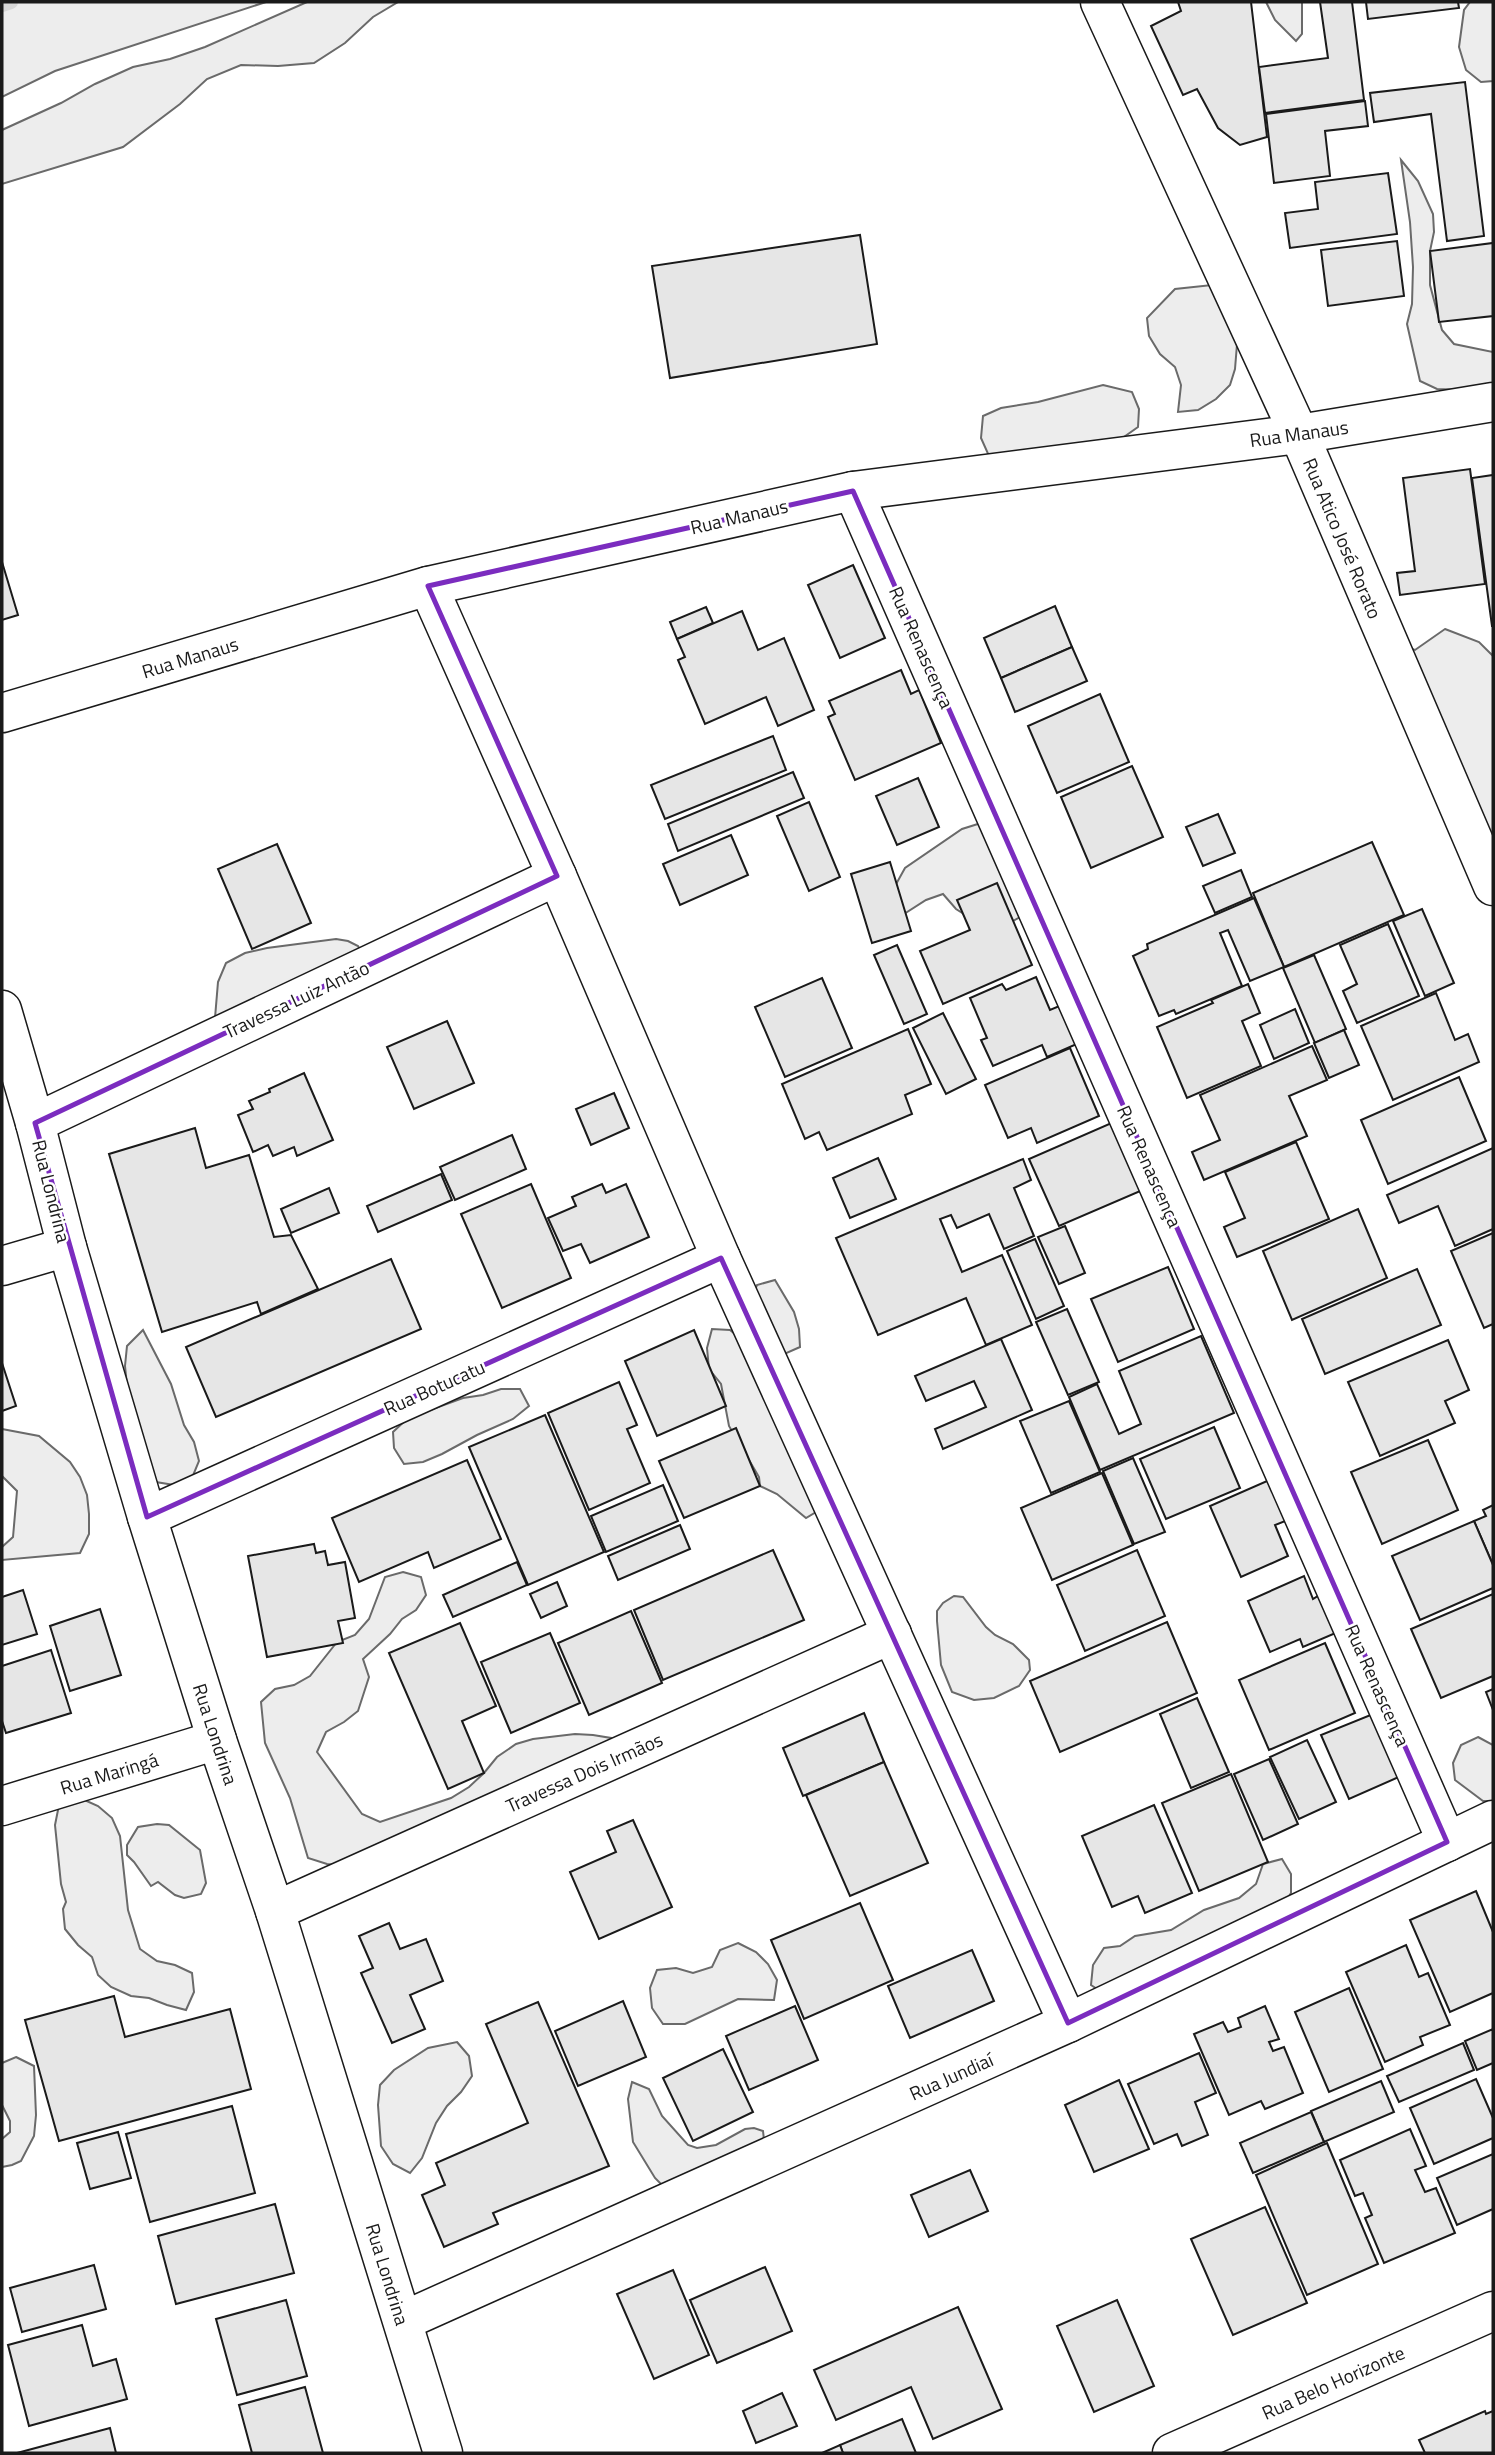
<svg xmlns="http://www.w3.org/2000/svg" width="1495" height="2455" font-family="'Titillium Web',sans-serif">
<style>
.built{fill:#ededed;stroke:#6a6a6a;stroke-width:2}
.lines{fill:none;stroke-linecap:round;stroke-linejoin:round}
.stream{stroke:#d7d7d7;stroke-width:14}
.building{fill:#e6e6e6;stroke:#1a1a1a;stroke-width:2}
.street-casing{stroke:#1a1a1a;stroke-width:41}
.secondary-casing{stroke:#1a1a1a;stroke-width:41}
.street{stroke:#fff;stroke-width:38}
.secondary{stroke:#fff;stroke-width:38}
.marked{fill:none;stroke:#7b2cbf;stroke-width:5;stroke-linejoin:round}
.labels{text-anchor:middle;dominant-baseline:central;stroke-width:5;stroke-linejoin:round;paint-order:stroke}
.street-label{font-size:19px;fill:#1a1a1a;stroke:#fff}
</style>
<rect width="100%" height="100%" fill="#fff"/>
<g class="built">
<path d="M2 2H266L55 71 2 97Z"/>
<path d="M307 2H398L373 17 345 43 314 63 278 66 241 65 207 79 180 104 123 147 2 184V130L61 103 95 84 133 67 170 59 205 47Z"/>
<path d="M1266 2H1302V34L1296 41 1275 20Z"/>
<path d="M1470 2H1493V81L1481 82 1466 70 1459 47 1464 10Z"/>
<path d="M1401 160 1418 181 1433 214 1434 232 1430 251V285L1442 330 1454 344 1493 352V391L1437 389 1420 381 1407 324 1412 304 1413 267 1410 222Z"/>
<path d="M1212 285 1238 332 1235 369 1230 385 1216 399 1198 410 1178 412 1181 385 1175 367 1160 354 1149 336 1147 318 1175 289Z"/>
<path d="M1103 385 1132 392 1139 409 1138 427 1121 439 989 456 981 438 983 416 1001 408 1038 402Z"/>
<path d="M1445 629 1479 642 1493 656V860L1403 646 1415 650Z"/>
<path d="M981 823 1025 914 1008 924 972 919 956 909 943 894 926 900 904 914 895 886 905 868 962 829Z"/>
<path d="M336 939 348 941 358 946 362 953 215 1018 218 982 226 963 245 953 267 948Z"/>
<path d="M775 1280 794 1312 799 1329 800 1347 784 1354 821 1509 806 1518 777 1494 760 1486 759 1477 729 1426 721 1384 709 1369 707 1348 712 1329 730 1330 746 1343 750 1304 757 1285Z"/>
<path d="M143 1330 171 1384 184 1425 194 1442 199 1461 192 1478 174 1485 156 1482 129 1405 125 1366 127 1346Z"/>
<path d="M501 1389H520L529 1406 513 1419 477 1435 442 1454 423 1462 404 1464 394 1448 393 1432 408 1418 463 1398 483 1395Z"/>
<path d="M2 1429 39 1436 70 1462 80 1477 87 1495 89 1514V1534L80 1553 2 1560V1547L13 1537 17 1491 2 1476Z"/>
<path d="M403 1572 421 1577 426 1595 416 1610 402 1619 390 1634 363 1659 369 1677 358 1711 344 1722 326 1732 317 1752 362 1814 380 1822 451 1798 469 1787 484 1773 497 1757 516 1744 533 1739 575 1734 593 1735 611 1738 615 1749 342 1866 327 1864 308 1858 290 1798 265 1743 261 1702 275 1689 294 1685 310 1676 337 1642 355 1635 369 1619 385 1577Z"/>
<path d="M954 1596 963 1597 986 1627 995 1635 1013 1644 1029 1660 1030 1670 1019 1686 994 1698 974 1700 952 1692 941 1665 937 1621V1611L943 1603Z"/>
<path d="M1478 1737 1493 1745V1801H1483L1455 1780 1453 1763 1461 1745Z"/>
<path d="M80 1798 98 1806 112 1818 120 1836 128 1910 140 1949 157 1961 175 1965 192 1973 194 1992 186 2010 167 2005 149 1998 131 1996 111 1987 98 1975 92 1957 78 1945 65 1929 63 1909 66 1902 61 1884 55 1825 60 1800Z"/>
<path d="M157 1824 169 1825 200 1850 206 1883 201 1894 184 1898 175 1895 158 1882 151 1886 134 1862 127 1855V1845L138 1827Z"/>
<path d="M1282 1859 1291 1874V1893L1280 1910 1108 1996 1091 1985 1093 1965 1104 1948 1120 1946 1135 1936 1171 1930 1204 1910 1239 1898 1256 1884 1263 1864Z"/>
<path d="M738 1943 756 1952 768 1964 777 1980 774 2000 738 1999 685 2024H663L652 2008 650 1988 657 1970 676 1968 693 1973 712 1967 720 1950Z"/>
<path d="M457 2042 469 2056 472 2076 461 2092 447 2106 436 2123 422 2158 410 2173 393 2164 381 2146 378 2105 380 2085 394 2070 428 2048Z"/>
<path d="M16 2057 34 2066 36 2115 34 2136 21 2161 12 2165 2 2167V2139L10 2132V2121L2 2105V2063Z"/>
<path d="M632 2082 649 2089 662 2116 688 2145 697 2148 716 2145 745 2129 754 2128 763 2131 764 2140 662 2185 655 2178 633 2142 628 2099Z"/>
</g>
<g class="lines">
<path class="stream" d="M2 5 11 2"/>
</g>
<g class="building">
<path d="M1178 2H1251L1267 137 1240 145 1218 128 1197 89 1183 95 1151 26 1181 11Z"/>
<path d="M1320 2H1352L1364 100 1265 113 1259 67 1328 58Z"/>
<path d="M1366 2H1458L1459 8 1368 19Z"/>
<path d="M1465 82 1484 236 1447 241 1431 114 1374 122 1370 93Z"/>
<path d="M1365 101 1368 126 1325 131 1330 176 1274 183 1266 114Z"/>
<path d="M1388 173 1397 234 1290 248 1285 213 1318 209 1315 182Z"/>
<path d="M860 235 877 344 670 378 652 266Z"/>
<path d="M1397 241 1404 296 1328 306 1321 250Z"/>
<path d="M1493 243V316L1439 322 1430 251Z"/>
<path d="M1470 469 1485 584 1400 595 1397 573 1415 571 1403 478Z"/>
<path d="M1493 475V626H1492L1472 478Z"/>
<path d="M2 562 18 615 2 620Z"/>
<path d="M853 565 885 638 840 658 808 585Z"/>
<path d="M1055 606 1072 647 1001 678 984 638Z"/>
<path d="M706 607 713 623 677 639 670 622Z"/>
<path d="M742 611 758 650 784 638 814 710 778 726 766 697 705 724 678 660 685 657 677 639Z"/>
<path d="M1072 647 1087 681 1015 712 1001 678Z"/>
<path d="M901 670 911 694 919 690 941 743 855 780 828 717 835 714 829 701Z"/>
<path d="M1100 694 1129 762 1057 793 1028 726Z"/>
<path d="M773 736 786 770 665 819 651 785Z"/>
<path d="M1132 766 1163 837 1091 868 1061 797Z"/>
<path d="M793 772 804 798 678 851 668 824Z"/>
<path d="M918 778 939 827 897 845 876 796Z"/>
<path d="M809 802 840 877 809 891 777 816Z"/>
<path d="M1218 814 1235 853 1203 866 1186 827Z"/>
<path d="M731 835 748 875 680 905 663 864Z"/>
<path d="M1372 842 1404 915 1284 967 1253 893Z"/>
<path d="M277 844 311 923 252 949 218 869Z"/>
<path d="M890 862 911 931 872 943 851 874Z"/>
<path d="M1241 870 1252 897 1215 913 1203 886Z"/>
<path d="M997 883 1032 965 943 1004 920 951 970 930 957 900Z"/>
<path d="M1254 898 1284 967 1250 981 1228 930 1220 933 1242 986 1176 1014 1174 1010 1159 1016 1133 956 1148 949 1147 944Z"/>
<path d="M1422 909 1454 983 1425 996 1393 921Z"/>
<path d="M1388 924 1419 996 1357 1023 1343 991 1357 984 1340 945Z"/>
<path d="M897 945 927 1014 904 1024 874 955Z"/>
<path d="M1314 955 1346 1029 1315 1043 1283 968Z"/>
<path d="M1036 977 1050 1010 1069 1002 1086 1040 1047 1057 1042 1045 993 1066 981 1040 987 1038 970 998 1002 984 1006 990Z"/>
<path d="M822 978 852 1048 785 1077 755 1007Z"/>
<path d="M1248 984 1260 1013 1242 1021 1261 1066 1187 1098 1157 1027 1213 1003 1211 1000Z"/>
<path d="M1436 993 1455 1040 1468 1034 1479 1062 1393 1100 1361 1026Z"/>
<path d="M1295 1009 1309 1043 1274 1059 1260 1025Z"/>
<path d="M943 1013 976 1079 946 1094 913 1028Z"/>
<path d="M447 1021 474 1083 414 1109 387 1047Z"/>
<path d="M908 1029 931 1084 905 1095 912 1114 827 1150 819 1132 805 1139 782 1084Z"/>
<path d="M1344 1030 1359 1065 1329 1078 1314 1043Z"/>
<path d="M1312 1046 1327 1080 1289 1096 1307 1136 1204 1180 1192 1152 1220 1140 1200 1095Z"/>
<path d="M1070 1048 1099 1116 1037 1143 1031 1128 1008 1138 985 1085Z"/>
<path d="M304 1073 333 1140 297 1156 294 1147 273 1156 268 1145 253 1152 238 1115 253 1109 249 1101 270 1092 269 1089Z"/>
<path d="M1459 1077 1486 1141 1388 1184 1361 1120Z"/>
<path d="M614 1093 629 1128 591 1145 576 1109Z"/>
<path d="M1116 1121 1145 1189 1059 1226 1029 1159Z"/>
<path d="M195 1128 206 1168 249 1155 274 1237 291 1235 318 1289 261 1314 257 1302 162 1332 109 1154Z"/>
<path d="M512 1135 526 1169 455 1200 440 1167Z"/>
<path d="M1296 1142 1329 1219 1237 1257 1224 1227 1245 1218 1225 1172Z"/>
<path d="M1493 1148V1229L1455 1246 1438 1206 1399 1223 1387 1195Z"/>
<path d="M878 1158 896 1199 850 1218 833 1178Z"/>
<path d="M1023 1159 1031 1180 1014 1188 1034 1236 1004 1249 989 1214 957 1228 951 1215 940 1219 962 1272 1002 1255 1032 1325 986 1345 966 1298 878 1335 836 1238Z"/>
<path d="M441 1174 452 1200 378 1232 367 1206Z"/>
<path d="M531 1184 571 1278 502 1308 461 1214Z"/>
<path d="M602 1184 606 1193 626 1184 649 1237 590 1263 581 1244 563 1251 548 1218 576 1206 572 1197Z"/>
<path d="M329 1188 339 1213 291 1233 281 1209Z"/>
<path d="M1358 1209 1387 1278 1292 1320 1263 1251Z"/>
<path d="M1065 1226 1085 1273 1059 1284 1038 1237Z"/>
<path d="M1493 1233V1324L1484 1328 1451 1251Z"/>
<path d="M1035 1239 1064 1306 1036 1319 1007 1251Z"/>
<path d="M391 1259 421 1329 216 1417 186 1347Z"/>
<path d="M1168 1267 1194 1329 1118 1362 1091 1299Z"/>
<path d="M1417 1269 1441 1325 1325 1374 1302 1319Z"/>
<path d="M1067 1309 1099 1382 1068 1395 1036 1322Z"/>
<path d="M694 1330 726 1406 657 1436 625 1361Z"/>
<path d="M1201 1336 1234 1413 1100 1470 1069 1397 1097 1384 1119 1434 1141 1424 1119 1371Z"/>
<path d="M1001 1339 1032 1410 943 1449 935 1429 986 1407 974 1381 926 1401 915 1376Z"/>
<path d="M1448 1340 1469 1390 1445 1401 1455 1423 1380 1456 1348 1382Z"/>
<path d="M2 1363 16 1406 2 1411Z"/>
<path d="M619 1382 637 1425 627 1429 650 1483 589 1510 548 1413Z"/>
<path d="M1069 1401 1100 1472 1051 1493 1020 1421Z"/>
<path d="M545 1415 604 1552 528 1585 469 1447Z"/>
<path d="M1214 1427 1240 1488 1166 1519 1140 1459Z"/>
<path d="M736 1428 760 1486 684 1518 659 1461Z"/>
<path d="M1428 1440 1458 1510 1382 1544 1351 1472Z"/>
<path d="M1133 1458 1165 1532 1134 1544 1103 1471Z"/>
<path d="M467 1460 501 1539 434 1568 428 1552 359 1582 332 1518Z"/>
<path d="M1102 1473 1133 1545 1052 1580 1021 1508Z"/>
<path d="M1281 1475 1298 1516 1275 1525 1288 1556 1241 1577 1210 1506Z"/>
<path d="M663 1485 678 1521 606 1552 591 1516Z"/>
<path d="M1493 1505V1565L1474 1521 1486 1516 1483 1510Z"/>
<path d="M1474 1521 1493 1565V1588L1420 1620 1392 1556Z"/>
<path d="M680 1525 690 1549 618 1580 608 1556Z"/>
<path d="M314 1544 316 1553 325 1551 328 1565 345 1562 355 1618 338 1621 343 1643 267 1657 248 1556Z"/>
<path d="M773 1550 804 1620 663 1680 634 1610Z"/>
<path d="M1137 1550 1165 1616 1085 1651 1057 1585Z"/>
<path d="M517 1562 527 1585 453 1617 443 1595Z"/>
<path d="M1304 1576 1313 1599 1321 1594 1338 1632 1303 1647 1300 1639 1270 1652 1248 1601Z"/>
<path d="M557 1582 567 1606 541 1618 530 1594Z"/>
<path d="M23 1590 37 1634 2 1645V1597Z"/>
<path d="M1493 1594V1676L1441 1698 1411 1629Z"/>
<path d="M100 1609 121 1675 70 1691 50 1626Z"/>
<path d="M631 1611 662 1683 589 1715 558 1643Z"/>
<path d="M1167 1622 1197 1693 1060 1752 1030 1681Z"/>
<path d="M460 1623 496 1706 462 1721 484 1773 448 1789 389 1653Z"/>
<path d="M550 1633 580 1703 511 1733 481 1662Z"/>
<path d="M1325 1643 1355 1713 1269 1750 1239 1680Z"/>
<path d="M51 1650 71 1713 6 1733 2 1721V1666Z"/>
<path d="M1493 1689V1710L1486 1692Z"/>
<path d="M1197 1698 1229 1772 1191 1788 1160 1714Z"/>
<path d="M864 1713 884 1762 803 1796 783 1748Z"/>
<path d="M1373 1714 1401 1776 1349 1799 1321 1735Z"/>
<path d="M1307 1740 1336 1802 1299 1819 1270 1757Z"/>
<path d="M1269 1759 1298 1824 1263 1840 1234 1774Z"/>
<path d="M884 1762 928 1863 850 1896 806 1795Z"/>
<path d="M1231 1774 1268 1862 1199 1891 1162 1803Z"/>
<path d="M1154 1805 1192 1893 1145 1913 1138 1896 1112 1907 1082 1836Z"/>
<path d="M633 1820 672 1907 599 1939 570 1872 616 1852 607 1831Z"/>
<path d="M1476 1891 1493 1932V1993L1450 2012 1410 1920Z"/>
<path d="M860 1903 893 1980 804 2019 771 1940Z"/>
<path d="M389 1923 400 1949 426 1939 443 1981 410 1995 425 2029 392 2043 361 1973 373 1968 359 1936Z"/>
<path d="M1406 1945 1419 1977 1428 1973 1450 2025 1420 2037 1423 2045 1385 2062 1346 1972Z"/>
<path d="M972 1950 994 2001 910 2038 888 1986Z"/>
<path d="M1349 1988 1383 2069 1329 2092 1295 2012Z"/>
<path d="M114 1996 125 2037 230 2009 251 2089 59 2141 25 2020Z"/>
<path d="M623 2001 646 2057 578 2086 555 2031Z"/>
<path d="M538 2002 609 2166 493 2213 498 2224 444 2247 422 2195 445 2185 436 2163 528 2123 486 2024Z"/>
<path d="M795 2006 818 2060 749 2090 726 2036Z"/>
<path d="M1265 2006 1279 2039 1269 2042 1273 2051 1284 2047 1303 2093 1265 2109 1261 2101 1229 2115 1194 2034 1223 2022 1228 2032 1241 2027 1238 2018Z"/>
<path d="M1493 2029V2063L1477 2070 1465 2041Z"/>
<path d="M1463 2043 1474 2070 1399 2102 1387 2076Z"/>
<path d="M723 2049 753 2112 693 2141 663 2078Z"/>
<path d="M1199 2053 1216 2093 1195 2102 1208 2135 1182 2146 1177 2134 1154 2144 1128 2084Z"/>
<path d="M1476 2079 1493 2118V2138L1434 2164 1410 2108Z"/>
<path d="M1119 2080 1149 2149 1094 2172 1065 2105Z"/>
<path d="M1381 2081 1394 2112 1324 2142 1311 2111Z"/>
<path d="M232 2106 255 2193 150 2222 126 2134Z"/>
<path d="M1311 2112 1324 2142 1253 2173 1240 2143Z"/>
<path d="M1410 2129 1426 2166 1415 2170 1425 2192 1436 2188 1455 2233 1384 2263 1365 2218 1372 2215 1363 2193 1355 2196 1340 2160Z"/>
<path d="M118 2132 131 2178 90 2189 77 2143Z"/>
<path d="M1327 2143 1378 2264 1307 2295 1256 2175Z"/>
<path d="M1493 2154V2209L1457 2225 1437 2178Z"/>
<path d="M970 2170 988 2211 929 2237 911 2195Z"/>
<path d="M275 2204 294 2273 176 2304 158 2236Z"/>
<path d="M1265 2207 1307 2303 1233 2335 1191 2239Z"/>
<path d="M94 2265 106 2309 22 2332 10 2288Z"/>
<path d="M765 2267 792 2331 717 2363 690 2300Z"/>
<path d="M673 2270 709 2355 654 2379 617 2294Z"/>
<path d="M286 2300 307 2376 237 2395 216 2319Z"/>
<path d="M1117 2300 1154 2386 1094 2412 1057 2326Z"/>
<path d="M958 2307 1002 2409 933 2439 911 2387 836 2420 814 2370Z"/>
<path d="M82 2325 93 2366 116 2359 127 2399 29 2426 8 2345Z"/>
<path d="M305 2387 323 2453H252L239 2405Z"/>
<path d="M782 2393 797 2426 756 2443 743 2411Z"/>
<path d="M1485 2411 1486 2414 1493 2411V2453H1425L1419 2440Z"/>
<path d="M902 2419 916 2453H843L840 2445Z"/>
<path d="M110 2428 116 2453H17Z"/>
<path d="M840 2445 843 2453H822Z"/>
</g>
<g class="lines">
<defs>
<g id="street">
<path d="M853 491 1447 1842"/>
<path d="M428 586 557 876 721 1258 1068 2023"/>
<path d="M2 1010 35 1123 67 1247 147 1517 217 1740 275 1911 443 2453"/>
<path d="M35 1123 557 876"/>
<path d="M2 1266 67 1247"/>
<path d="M147 1517 721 1258"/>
<path d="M2 1806 217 1740"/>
<path d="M275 1911 892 1634"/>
<path d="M403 2321 1068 2023 1493 1820"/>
<path d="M1172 2453 1493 2311"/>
</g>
<g id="secondary">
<path d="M1100 2 1299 434 1493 886"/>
<path d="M2 713 428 586 853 491 1299 434 1493 402"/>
</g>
</defs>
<use href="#street" class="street-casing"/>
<use href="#secondary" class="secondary-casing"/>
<use href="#street" class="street"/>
<use href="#secondary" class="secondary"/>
</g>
<path class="marked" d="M853 491 1447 1842 1068 2023 721 1258 147 1517 35 1123 557 876 428 586Z"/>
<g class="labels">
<g class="street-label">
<text transform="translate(1299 433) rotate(-8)">Rua Manaus</text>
<text transform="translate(739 516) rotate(-13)">Rua Manaus</text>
<text transform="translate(1343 538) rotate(67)">Rua Atico José Rorato</text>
<text transform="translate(922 647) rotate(66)">Rua Renascença</text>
<text transform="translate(190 657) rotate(-17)">Rua Manaus</text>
<text transform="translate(296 999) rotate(-25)">Travessa Luiz Antão</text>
<text transform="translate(1150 1166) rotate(66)">Rua Renascença</text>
<text transform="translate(52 1191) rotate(76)">Rua Londrina</text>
<text transform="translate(434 1387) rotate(-24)">Rua Botucatu</text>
<text transform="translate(1378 1685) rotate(66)">Rua Renascença</text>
<text transform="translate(216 1734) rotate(72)">Rua Londrina</text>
<text transform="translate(584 1772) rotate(-24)">Travessa Dois Irmãos</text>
<text transform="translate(109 1773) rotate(-17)">Rua Maringá</text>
<text transform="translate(951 2076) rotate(-24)">Rua Jundiaí</text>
<text transform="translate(388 2274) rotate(73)">Rua Londrina</text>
<text transform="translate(1333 2382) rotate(-24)">Rua Belo Horizonte</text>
</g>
</g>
<rect width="1495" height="2455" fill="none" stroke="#1a1a1a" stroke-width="7"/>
</svg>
